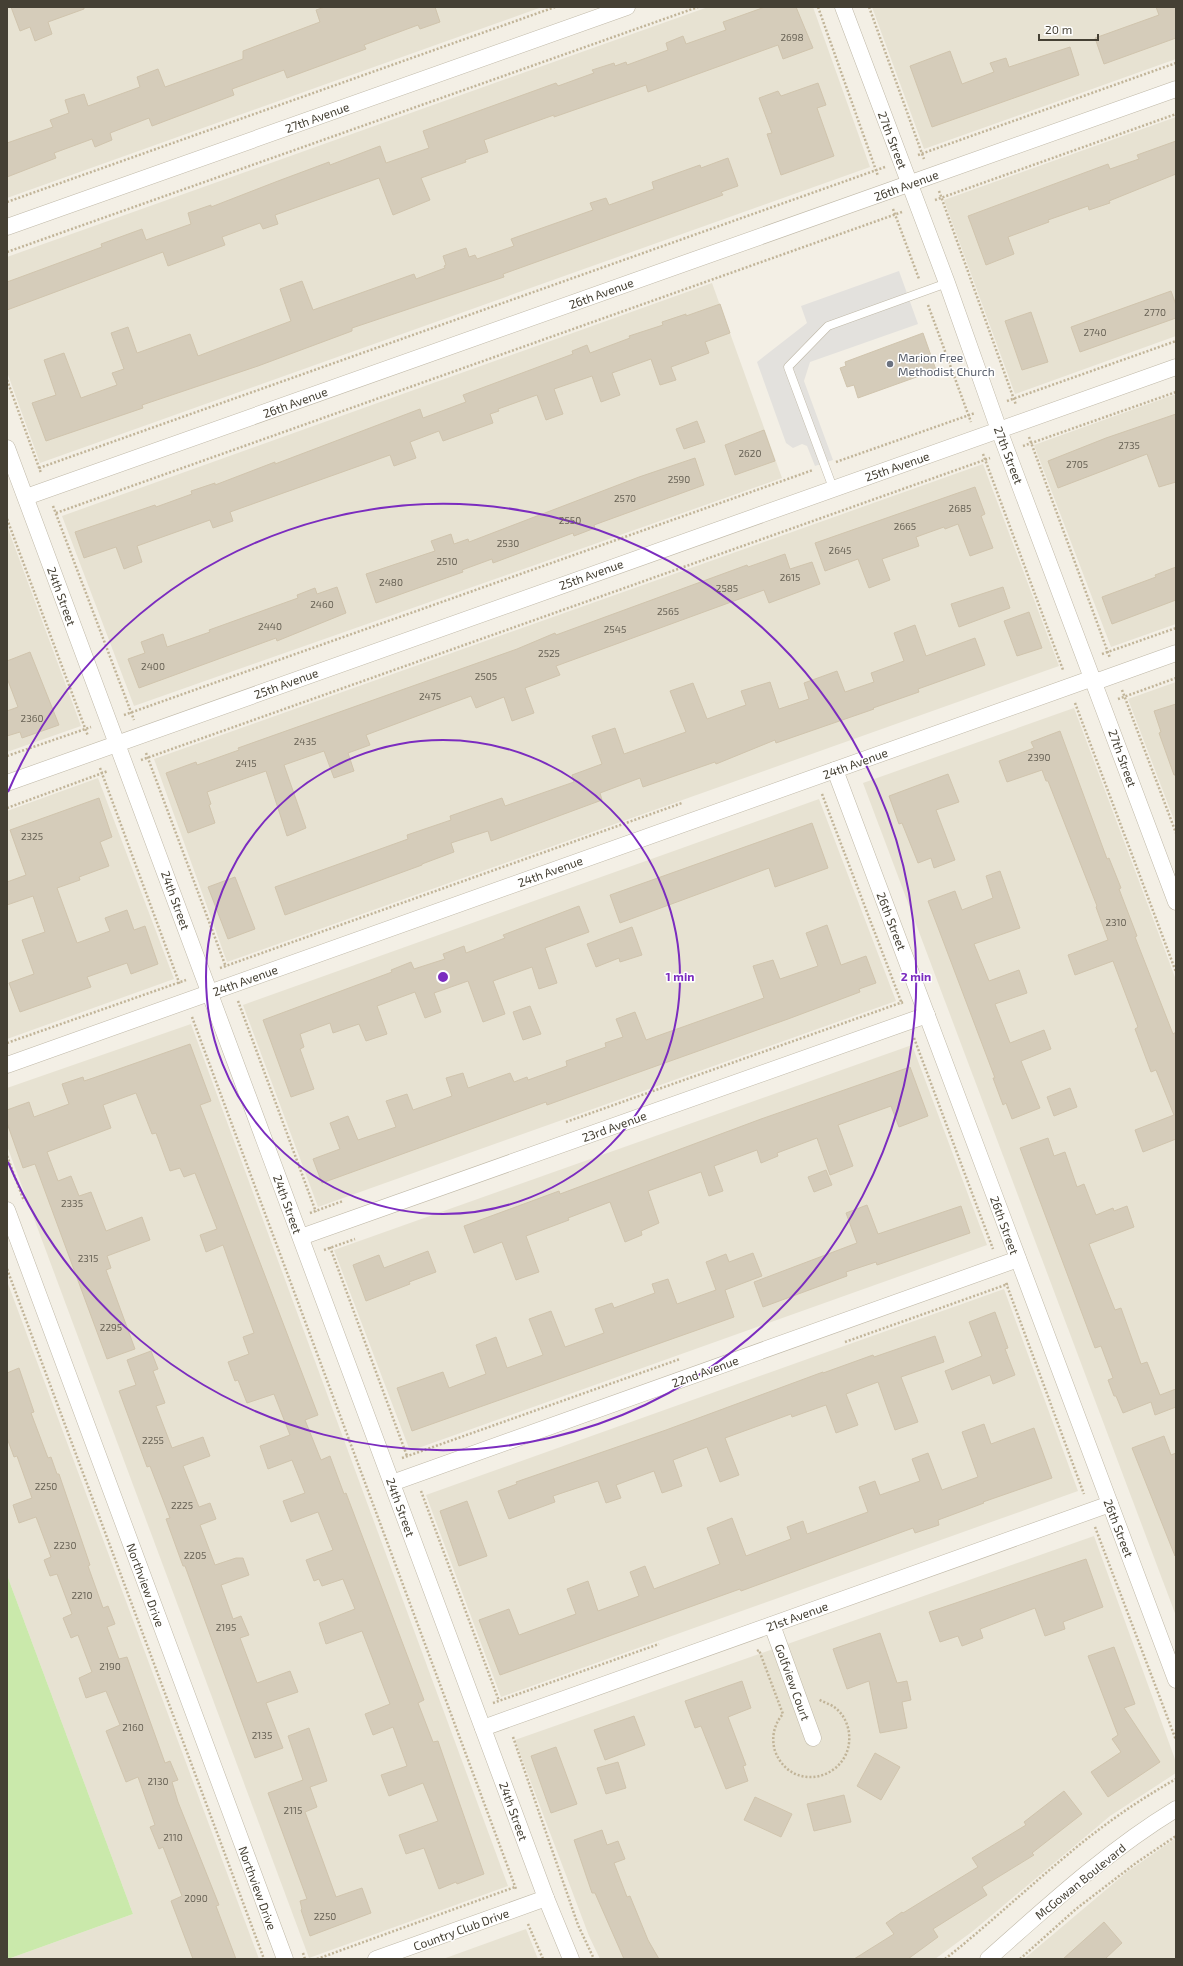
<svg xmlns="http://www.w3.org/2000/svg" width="1183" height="1966" font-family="'Exo 2',sans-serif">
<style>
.residential{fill:#e7e2d2}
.green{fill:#cae9ab}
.parking{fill:#e3e1dd}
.building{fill:#d5ccba;stroke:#d0c4ad}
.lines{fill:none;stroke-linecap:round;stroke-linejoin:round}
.lane-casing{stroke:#bfb8a7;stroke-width:9}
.street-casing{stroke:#bfb8a7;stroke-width:17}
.path{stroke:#c1b498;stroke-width:2.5;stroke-dasharray:2 2;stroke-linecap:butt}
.lane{stroke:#fff;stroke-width:8}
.street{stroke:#fff;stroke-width:16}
.ring{fill:none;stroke:#7b2cbf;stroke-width:2}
.worship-dot{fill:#6b7280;stroke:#fff;stroke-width:1.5}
.labels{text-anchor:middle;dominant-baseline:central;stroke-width:3;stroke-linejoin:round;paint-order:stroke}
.number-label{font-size:10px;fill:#696356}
.street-label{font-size:12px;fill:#454034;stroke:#fff}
.worship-label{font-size:12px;fill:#5b616d;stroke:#fff;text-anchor:start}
.centre{fill:#7b2cbf;stroke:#fff;stroke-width:2}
.ring-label{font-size:12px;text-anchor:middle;font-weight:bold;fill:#7b2cbf;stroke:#fff;stroke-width:3;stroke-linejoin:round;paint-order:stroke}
</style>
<rect width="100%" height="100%" fill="#f3efe5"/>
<g class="residential">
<path d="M7 7H542L7 198Z"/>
<path d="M708 7H813L870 167 40 463 7 372V257Z"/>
<path d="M872 7H1176V59L924 149Z"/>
<path d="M1176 117V336L1015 394 944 200Z"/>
<path d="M712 283 782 478 134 706 62 516Z"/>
<path d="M1176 394V624L1111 647 1034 445Z"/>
<path d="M983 464 1059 666 227 962 154 759Z"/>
<path d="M7 526 81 726 7 752Z"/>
<path d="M1176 682V825L1128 699Z"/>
<path d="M1074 708 1176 980V1616L863 783Z"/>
<path d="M98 778 174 979 7 1039V811Z"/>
<path d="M819 799 896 1001 318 1207 243 1005Z"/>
<path d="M191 1024 508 1886 309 1958 7 1146V1088Z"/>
<path d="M912 1045 987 1245 410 1451 334 1250Z"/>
<path d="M7 1281 259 1959H8L133 1914 7 1575Z"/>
<path d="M1004 1289 1078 1491 501 1697 426 1495Z"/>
<path d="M1094 1536 1176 1762V1773L1110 1816 973 1931 935 1959H600L589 1936 515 1740Z"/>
<path d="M1176 1838V1959H1024L1127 1872Z"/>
<path d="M526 1929 538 1959H443Z"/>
</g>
<path class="green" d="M7 1575 133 1914 8 1959H7Z"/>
<path class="parking" d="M899 271 918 324 810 362 804 381 833 460 815 466 807 446 802 444 793 448 786 443 757 362 807 323 801 306Z"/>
<g class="building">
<path d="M11 7H84V9L48 22 52 34 35 41 30 27 20 31Z"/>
<path d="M325 7H435L440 22 420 29 418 25 364 45 366 49 287 78 284 70 232 89 234 95 152 126 149 118 110 133 112 140 95 147 92 139 54 153 56 158 7 177V143L53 127 50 120 69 113 65 100 84 94 88 106 140 87 137 77 158 69 165 87 243 59V51L320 22 316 10Z"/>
<path d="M765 7H796L813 48 783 59 778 45 648 92 646 85 554 117V115L484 140 488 152 465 160 466 162 421 178 430 200 393 215 379 178 275 215 278 224 263 229 260 223 222 237 225 245 168 266 163 252 7 310V282L102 247 101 244 142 229 146 240 191 224 188 213 211 205V207L278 181 329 162 330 165 380 146 386 163 429 148 423 131 556 83 558 86 594 73 592 70 614 63 615 66 626 62 627 65 668 50 666 43 683 36 686 44 726 30 723 22Z"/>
<path d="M1156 7H1176V38L1104 64 1095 38 1159 15Z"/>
<path d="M1070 47 1079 75 932 127 910 66 950 51 962 84 994 72 990 63 1006 58 1009 67Z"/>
<path d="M818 83 826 105 817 108 834 156 781 175 767 134 772 133 759 98 778 91 781 96Z"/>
<path d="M1176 141V174L1109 201 1110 203 1089 210 1088 206 1048 220 1049 222 1008 237 1014 254 986 265 968 216 1108 164 1110 169 1139 159 1137 155Z"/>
<path d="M728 158 738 186 721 192 723 195 503 274 504 277 352 328V331L258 366 142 405 143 408 46 441 32 403 56 395 44 360 64 353 81 398 117 385 112 373 124 369 111 333 128 327 137 353 190 334 198 356 291 321 280 289 302 281 313 310 414 274 416 279 445 268 444 266 446 265 443 256 466 248 469 257 475 255 477 259 514 246 511 239 593 210 590 203 606 198 609 205 654 189 652 182 700 165 701 168Z"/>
<path d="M1171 291 1176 305V318L1080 352 1071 327Z"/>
<path d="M720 304 730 333 705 342 709 353 671 367 676 380 660 385 651 359 612 373 620 395 601 402 592 376 554 389 563 414 546 420 537 395 498 409 499 411 490 414 493 423 443 441 439 431 410 442 416 458 394 466 390 455 230 512 233 521 213 528 210 520 137 546 142 562 124 569 116 547 84 558 75 532 155 505 156 507 192 494 191 491 215 483V485L275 462V464L420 409 423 418 466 402 463 395 573 354 572 351 587 345 590 353 630 338 629 336 663 325 662 322 686 314V316Z"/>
<path d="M1031 312 1048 362 1022 370 1005 321Z"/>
<path d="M923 333 936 370 858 398 854 385 847 387 840 368 846 366 845 362Z"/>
<path d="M1176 414V482L1159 487 1147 454 1058 488 1048 461 1106 438Z"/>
<path d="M697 421 705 442 684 449 676 429Z"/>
<path d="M764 430 775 461 735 475 725 445Z"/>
<path d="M695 458 704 485 594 525 595 528 574 536 573 533 493 563 492 559 462 570 463 572 376 603 366 574 435 551 431 541 451 534 454 544 468 539 469 542 639 477Z"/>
<path d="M975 487 985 514 981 516 993 548 970 556 958 524 945 529 944 527 916 537 919 546 882 559 890 580 869 588 858 559 825 571 815 543Z"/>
<path d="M785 554 790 569 812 562 820 584 769 603 764 590 556 666 560 675 525 688 534 713 512 721 504 697 476 708 471 696 366 735 370 745 348 753 354 771 334 778 324 751 284 765 306 828 287 836 266 771 207 792 211 804 209 805 215 823 188 833 166 773 196 762 197 765 239 750 238 748 517 649 555 633 556 635 747 565 748 567Z"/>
<path d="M1176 567V600L1112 624 1102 597 1156 577 1155 575Z"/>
<path d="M337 587 346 613 277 641 276 638 139 688 128 659 145 653 141 642 163 634 167 647 210 632 209 630 298 598 297 595 315 588 317 594Z"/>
<path d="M1003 587 1010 608 959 627 951 604Z"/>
<path d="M1029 612 1042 648 1017 656 1004 621Z"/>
<path d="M915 625 926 656 975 638 985 665 918 689 919 692 873 708 874 709 776 743 775 740 716 764 715 762 643 787 640 778 600 793 602 800 491 841 488 831 451 843 454 852 422 864V865L285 915 275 887 408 839 407 835 451 820 450 816 502 798 505 806 574 782 572 775 602 764 592 736 615 728 624 754 686 732 670 691 693 683 707 719 746 705 741 691 770 682 779 709 809 699 804 683 837 671 845 692 874 682 871 673 904 661 894 633Z"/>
<path d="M30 652 59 725 22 738 20 732 7 736V711L18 707 7 678V661Z"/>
<path d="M1176 704V775H1174L1159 733 1161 732 1154 711Z"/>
<path d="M1060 731 1107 859 1109 858 1121 888 1119 889 1137 936 1135 937 1173 1034 1176 1032V1139L1143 1152 1135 1130 1174 1115 1156 1070 1151 1072 1135 1029 1138 1027 1113 961 1075 975 1068 955 1108 940 1096 907 1097 906 1048 781H1046L1042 770 1007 782 999 761 1034 748 1031 742Z"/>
<path d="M948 774 959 802 936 810 955 860 934 868 931 858 918 863 902 823 899 824 889 796Z"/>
<path d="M99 798 112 837 100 842 109 866 79 877 80 880 57 888 77 943 110 931 105 918 127 910 134 930 145 926 158 964 131 974 127 963 87 977 91 987 20 1012 9 983 34 974 22 940 45 932 33 896 7 905V882L26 875 10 830Z"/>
<path d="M812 823 828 868 775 887 769 868 620 923 610 895Z"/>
<path d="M1000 871 1020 928 974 944 989 981 1019 970 1027 993 995 1004 1010 1043 1044 1030 1051 1049 1021 1061 1040 1108 1012 1119 1006 1103 1003 1105 993 1078H995L928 901 955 891 962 910 993 898 986 876Z"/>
<path d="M235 877 255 929 228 939 208 887Z"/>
<path d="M579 906 589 932 545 948 557 983 539 989 532 967 493 981 505 1014 483 1022 468 981 434 993 441 1012 425 1018 415 992 377 1006 387 1034 366 1041 359 1024 333 1033 330 1023 300 1034 304 1047 300 1049 314 1089 291 1097 263 1020 392 972 391 970 411 962 414 969 445 959 443 954 464 946 466 953 505 938 503 935Z"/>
<path d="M827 925 841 965 866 956 876 983 859 989 860 992 788 1019 547 1105 546 1102 322 1183 313 1159 340 1149 330 1123 348 1116 358 1140 396 1127 386 1101 407 1094 413 1110 452 1096 446 1078 463 1073 468 1088 510 1073 514 1082 527 1077 528 1080 567 1066 566 1061 606 1047 605 1043 623 1037 616 1019 635 1012 646 1040 764 998 753 966 773 960 780 979 818 966 806 933Z"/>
<path d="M632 927 642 955 620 962 619 958 596 967 587 944Z"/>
<path d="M530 1006 541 1034 523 1040 513 1012Z"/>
<path d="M190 1044 211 1101 200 1105 318 1415 305 1420 321 1460 330 1456 344 1494 346 1493 424 1700 418 1703 433 1742 438 1741 484 1874 457 1884 456 1882 439 1889 424 1848 406 1854 399 1835 438 1821 423 1783 389 1796 381 1775 407 1766 393 1727 373 1735 365 1714 390 1704 362 1631 326 1644 319 1623 355 1609 343 1579 322 1586 319 1579 314 1581 306 1560 333 1550 318 1512 291 1522 283 1501 305 1493 292 1460 268 1469 260 1446 290 1435 274 1394 247 1403 238 1380 235 1381 228 1362 249 1354 243 1337 254 1333 223 1245 206 1252 200 1235 217 1229 195 1173 184 1177 180 1168 170 1171 156 1133 152 1134 136 1093 103 1105 111 1128 47 1152 58 1181 71 1176 79 1196 91 1192 106 1231 142 1217 150 1240 107 1256 111 1268 106 1270 135 1349 107 1359 35 1164 23 1168 7 1123V1110L29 1102 34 1117 69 1104 62 1084 83 1077 84 1081 93 1078Z"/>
<path d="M910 1067 928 1116 899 1127 891 1106 838 1125 853 1166 830 1175 817 1138 777 1153 778 1156 761 1163 757 1150 714 1166 723 1191 709 1196 701 1172 648 1191 659 1223 641 1231 642 1235 625 1242 610 1202 568 1218 569 1220 526 1236 539 1272 516 1280 502 1242 474 1253 464 1226 559 1191 560 1194 761 1119Z"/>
<path d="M1070 1088 1077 1107 1054 1116 1047 1097Z"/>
<path d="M1048 1138 1054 1156 1065 1152 1077 1187 1084 1184 1096 1215 1113 1208 1114 1211 1127 1206 1134 1227 1089 1244 1115 1310 1121 1308 1141 1364 1147 1362 1160 1395 1176 1389V1407L1155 1415 1151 1402 1123 1413 1116 1396H1114L1108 1380 1113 1378 1101 1346 1095 1348 1020 1148Z"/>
<path d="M826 1170 832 1185 814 1192 808 1177Z"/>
<path d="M867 1205 878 1234 961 1206 970 1233 877 1265 876 1262 846 1272 847 1276 763 1307 754 1282 857 1243 846 1213Z"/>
<path d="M428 1251 436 1272 409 1282 410 1284 366 1301 353 1265 379 1255 384 1268Z"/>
<path d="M753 1253 762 1276 725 1290 734 1317 412 1431 397 1388 443 1372 449 1388 486 1374 476 1345 496 1337 507 1368 543 1355 529 1319 551 1311 565 1347 604 1333 595 1309 612 1303 614 1308 655 1293 652 1284 668 1279 677 1304 716 1290 706 1262 726 1254 729 1262Z"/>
<path d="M995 1312 1008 1348 1005 1349 1015 1375 993 1384 990 1375 952 1390 945 1371 982 1356 969 1322Z"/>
<path d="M935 1336 944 1362 901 1377 918 1422 895 1430 878 1382 846 1394 858 1425 836 1433 826 1405 792 1417 791 1414 725 1438 739 1475 720 1482 707 1447 673 1460 682 1486 662 1493 654 1471 616 1485 621 1498 606 1503 598 1481 553 1496 555 1502 509 1519 498 1491 517 1484 516 1482 666 1430 823 1372V1373L873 1355 874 1357Z"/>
<path d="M151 1351 158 1369 153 1371 165 1403 156 1406 172 1448 203 1437 210 1456 183 1466 199 1507 210 1503 216 1519 200 1525 215 1565 236 1558H243L249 1575 221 1585 233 1619 241 1616 249 1635 240 1638 257 1683 290 1671 298 1692 266 1703 283 1748 255 1758 185 1566H183L166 1519 170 1518 150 1466 147 1467 119 1391 136 1385 127 1360Z"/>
<path d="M19 1368 34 1412 31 1413 48 1458 51 1457 57 1474H59L90 1565 88 1566 103 1608 108 1606 115 1624 107 1627 119 1659 127 1657 165 1763 170 1761 178 1780 172 1782 178 1802 219 1905 216 1906 236 1959H193L171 1901 182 1896 163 1847 159 1849 150 1827 155 1825 138 1777 126 1782 106 1731 120 1725 106 1691 86 1698 79 1678 92 1672 78 1635 71 1638 63 1618 72 1614 57 1574 50 1576 44 1560 51 1557 36 1517 19 1523 13 1505 32 1498 17 1456 14 1457 7 1438V1373Z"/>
<path d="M984 1424 991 1444 1034 1428 1052 1478 983 1502 984 1503 938 1520 939 1525 915 1533 913 1528 741 1591 740 1589 500 1675 479 1620 509 1609 519 1635 576 1614 567 1589 588 1581 598 1611 639 1596 630 1572 645 1566 654 1589 720 1564 707 1528 732 1518 746 1556 791 1539 787 1527 803 1521 807 1534 868 1512 859 1487 875 1481 880 1495 920 1481 912 1459 928 1453 942 1490 978 1477 962 1432Z"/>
<path d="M1164 1436 1171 1455 1176 1453 1175 1556 1132 1448Z"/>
<path d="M467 1501 487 1556 459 1566 440 1511Z"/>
<path d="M1086 1559 1103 1607 1063 1622 1065 1629 1045 1636 1035 1608 980 1629 983 1638 962 1646 958 1636 940 1642 929 1612Z"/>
<path d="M880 1633 897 1683 907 1681 911 1700 902 1702 907 1728 880 1733 869 1681 847 1689 833 1649Z"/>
<path d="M1114 1647 1135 1704 1124 1708 1160 1762 1108 1797 1091 1772 1121 1752 1112 1739 1118 1735 1088 1656Z"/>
<path d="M742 1681 751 1708 728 1717 746 1765 743 1766 748 1781 726 1789 701 1726 695 1728 685 1701Z"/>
<path d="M634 1716 645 1745 605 1760 594 1730Z"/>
<path d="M309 1728 327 1781 310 1787 317 1807 305 1812 336 1897 362 1888 371 1913 310 1936 301 1910 302 1909 300 1901 307 1899 268 1793 303 1780 288 1736Z"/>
<path d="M556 1747 577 1804 551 1813 531 1756Z"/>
<path d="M875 1753 900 1767 881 1800 857 1786Z"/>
<path d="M618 1762 626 1788 606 1794 597 1768Z"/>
<path d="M1064 1791 1082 1814 1032 1853 1034 1855 982 1887 987 1895 933 1929 938 1937 908 1959H854L894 1934 886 1923 902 1912 903 1913 978 1867 972 1858 1026 1825 1024 1822Z"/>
<path d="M844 1795 851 1822 814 1831 807 1804Z"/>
<path d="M755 1797 792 1814 781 1837 744 1820Z"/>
<path d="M602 1830 607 1845 618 1841 625 1859 614 1863 627 1897 630 1896 648 1940 659 1959H624L595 1893H592L574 1840Z"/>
<path d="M1104 1922 1122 1943 1105 1959H1063Z"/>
</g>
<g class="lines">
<defs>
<path id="lane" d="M833 488 788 367 828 326 947 283"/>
<g id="street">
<path d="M843 7 947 283 999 430 1176 902"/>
<path d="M7 227 627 7"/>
<path d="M7 448 546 1898 571 1959"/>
<path d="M26 497 1176 89"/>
<path d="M1095 682 1176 653"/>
<path d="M835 770 1176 1680"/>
<path d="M7 783 1176 367"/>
<path d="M7 1065 1093 678"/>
<path d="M7 1210 285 1959"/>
<path d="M301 1237 927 1015"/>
<path d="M392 1483 1018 1259"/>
<path d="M772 1625 813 1738"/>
<path d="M483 1728 1110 1504"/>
<path d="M376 1959 546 1898"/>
<path d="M988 1959C1048 1906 1107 1851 1176 1809"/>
</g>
</defs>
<use href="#lane" class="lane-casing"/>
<use href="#street" class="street-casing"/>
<g class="path">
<path d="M818 7 878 176"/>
<path d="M869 7 924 159"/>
<path d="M918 155 1176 63"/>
<path d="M939 191 1016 405"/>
<path d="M935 200 1176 114"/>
<path d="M7 202 555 7"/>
<path d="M893 209 919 279"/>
<path d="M7 252 698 7"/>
<path d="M928 305 971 422"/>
<path d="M7 380 41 473"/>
<path d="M1007 401 1176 341"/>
<path d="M1029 437 1110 658"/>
<path d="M1023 446 1176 392"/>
<path d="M983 454 1063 670"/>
<path d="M836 462 975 413"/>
<path d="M39 468 885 167"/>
<path d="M53 506 134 720"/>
<path d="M56 513 902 212"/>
<path d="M7 519 88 736"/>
<path d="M1102 654 1176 628"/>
<path d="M1122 690 1176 833"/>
<path d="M1118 699 1176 678"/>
<path d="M1075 703 1176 972"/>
<path d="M124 715 813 470"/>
<path d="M146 753 226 967"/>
<path d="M7 756 91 727"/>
<path d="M141 760 990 458"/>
<path d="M100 768 180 985"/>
<path d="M822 794 902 1004"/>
<path d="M7 808 108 771"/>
<path d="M220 968 682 803"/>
<path d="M238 1001 316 1212"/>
<path d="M192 1017 516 1889"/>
<path d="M914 1038 993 1249"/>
<path d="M7 1043 186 980"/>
<path d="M566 1122 903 1002"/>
<path d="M7 1156 24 1201"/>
<path d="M310 1213 343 1201"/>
<path d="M330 1247 407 1456"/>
<path d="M324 1250 355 1239"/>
<path d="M7 1269 264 1959"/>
<path d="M1006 1283 1084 1494"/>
<path d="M845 1342 1008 1284"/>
<path d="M402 1458 680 1359"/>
<path d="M421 1491 499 1701"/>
<path d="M1095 1527 1176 1740"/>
<path d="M757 1651 759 1650 783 1714C774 1724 771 1738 775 1751 792 1796 854 1778 849 1733 848 1724 843 1713 834 1707 830 1704 823 1702 818 1699"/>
<path d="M493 1703 659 1644"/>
<path d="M513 1737 578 1925 594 1959"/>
<path d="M528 1924 543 1959"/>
<path d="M303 1953 305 1959"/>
<path d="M317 1959 515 1887"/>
<path d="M945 1959C987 1926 1025 1890 1066 1856 1100 1827 1137 1801 1176 1779"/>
<path d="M1020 1959 1076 1909 1136 1863 1176 1836"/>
</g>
<use href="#lane" class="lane"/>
<use href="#street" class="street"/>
</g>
<g class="ring">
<circle cx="443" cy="977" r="237"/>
<path d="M8 792A473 473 0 1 1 8 1162"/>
</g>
<circle class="worship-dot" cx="890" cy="364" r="4"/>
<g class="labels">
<g class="number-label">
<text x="792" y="37">2698</text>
<text x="1155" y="312">2770</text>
<text x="1095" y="332">2740</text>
<text x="1129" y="445">2735</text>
<text x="750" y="453">2620</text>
<text x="1077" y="464">2705</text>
<text x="679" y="479">2590</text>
<text x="625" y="498">2570</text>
<text x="960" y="508">2685</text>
<text x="570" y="520">2550</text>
<text x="905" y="526">2665</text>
<text x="508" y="543">2530</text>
<text x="840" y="550">2645</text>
<text x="447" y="561">2510</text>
<text x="790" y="577">2615</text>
<text x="391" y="582">2480</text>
<text x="727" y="588">2585</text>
<text x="322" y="604">2460</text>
<text x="668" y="611">2565</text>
<text x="270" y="626">2440</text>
<text x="615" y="629">2545</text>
<text x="549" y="653">2525</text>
<text x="153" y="666">2400</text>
<text x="486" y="676">2505</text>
<text x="430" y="696">2475</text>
<text x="32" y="718">2360</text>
<text x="305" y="741">2435</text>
<text x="1039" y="757">2390</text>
<text x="246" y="763">2415</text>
<text x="32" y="836">2325</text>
<text x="1116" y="922">2310</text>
<text x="72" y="1203">2335</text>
<text x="88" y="1258">2315</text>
<text x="111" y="1327">2295</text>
<text x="153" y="1440">2255</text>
<text x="46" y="1486">2250</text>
<text x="182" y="1505">2225</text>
<text x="65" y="1545">2230</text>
<text x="195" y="1555">2205</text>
<text x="82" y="1595">2210</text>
<text x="226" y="1627">2195</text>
<text x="110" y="1666">2190</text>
<text x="133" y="1727">2160</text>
<text x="262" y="1735">2135</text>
<text x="158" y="1781">2130</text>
<text x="293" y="1810">2115</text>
<text x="173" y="1837">2110</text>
<text x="196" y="1898">2090</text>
<text x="325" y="1916">2250</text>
</g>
<g class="street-label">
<text transform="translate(317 117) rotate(-20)">27th Avenue</text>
<text transform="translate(893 140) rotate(69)">27th Street</text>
<text transform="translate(906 185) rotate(-20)">26th Avenue</text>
<text transform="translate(601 293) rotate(-20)">26th Avenue</text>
<text transform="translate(295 402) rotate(-20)">26th Avenue</text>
<text transform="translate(1009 455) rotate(69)">27th Street</text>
<text transform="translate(897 466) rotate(-19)">25th Avenue</text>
<text transform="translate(591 574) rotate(-20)">25th Avenue</text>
<text transform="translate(62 596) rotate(70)">24th Street</text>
<text transform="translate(286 683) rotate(-20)">25th Avenue</text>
<text transform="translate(1123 758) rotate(70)">27th Street</text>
<text transform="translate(855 763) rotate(-20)">24th Avenue</text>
<text transform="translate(550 871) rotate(-20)">24th Avenue</text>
<text transform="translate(176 900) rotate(70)">24th Street</text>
<text transform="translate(892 921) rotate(69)">26th Street</text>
<text transform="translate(245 980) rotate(-20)">24th Avenue</text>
<text transform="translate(614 1126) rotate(-20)">23rd Avenue</text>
<text transform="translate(288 1204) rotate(70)">24th Street</text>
<text transform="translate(1005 1225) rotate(70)">26th Street</text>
<text transform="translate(705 1371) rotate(-20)">22nd Avenue</text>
<text transform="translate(401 1507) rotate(70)">24th Street</text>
<text transform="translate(1119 1528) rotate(69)">26th Street</text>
<text transform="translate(146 1585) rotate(70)">Northview Drive</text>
<text transform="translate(797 1616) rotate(-20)">21st Avenue</text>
<text transform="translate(793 1682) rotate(70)">Golfview Court</text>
<text transform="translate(514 1811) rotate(70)">24th Street</text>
<text transform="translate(1080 1881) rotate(-39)">McGowan Boulevard</text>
<text transform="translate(258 1888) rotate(70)">Northview Drive</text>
<text transform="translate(461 1929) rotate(-20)">Country Club Drive</text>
</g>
<g class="worship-label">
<text x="898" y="357">Marion Free<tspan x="898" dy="14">Methodist Church</tspan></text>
</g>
</g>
<circle cx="443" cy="977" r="6" class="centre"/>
<g class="ring-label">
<text x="680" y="981">1 min</text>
<text x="916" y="981">2 min</text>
</g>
<rect width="1183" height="1966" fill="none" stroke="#454034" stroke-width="16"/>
<path d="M1039 34v6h59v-6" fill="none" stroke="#454034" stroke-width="2"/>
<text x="1045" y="34" font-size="12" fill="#454034" stroke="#ffffff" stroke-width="3" paint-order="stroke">20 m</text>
</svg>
